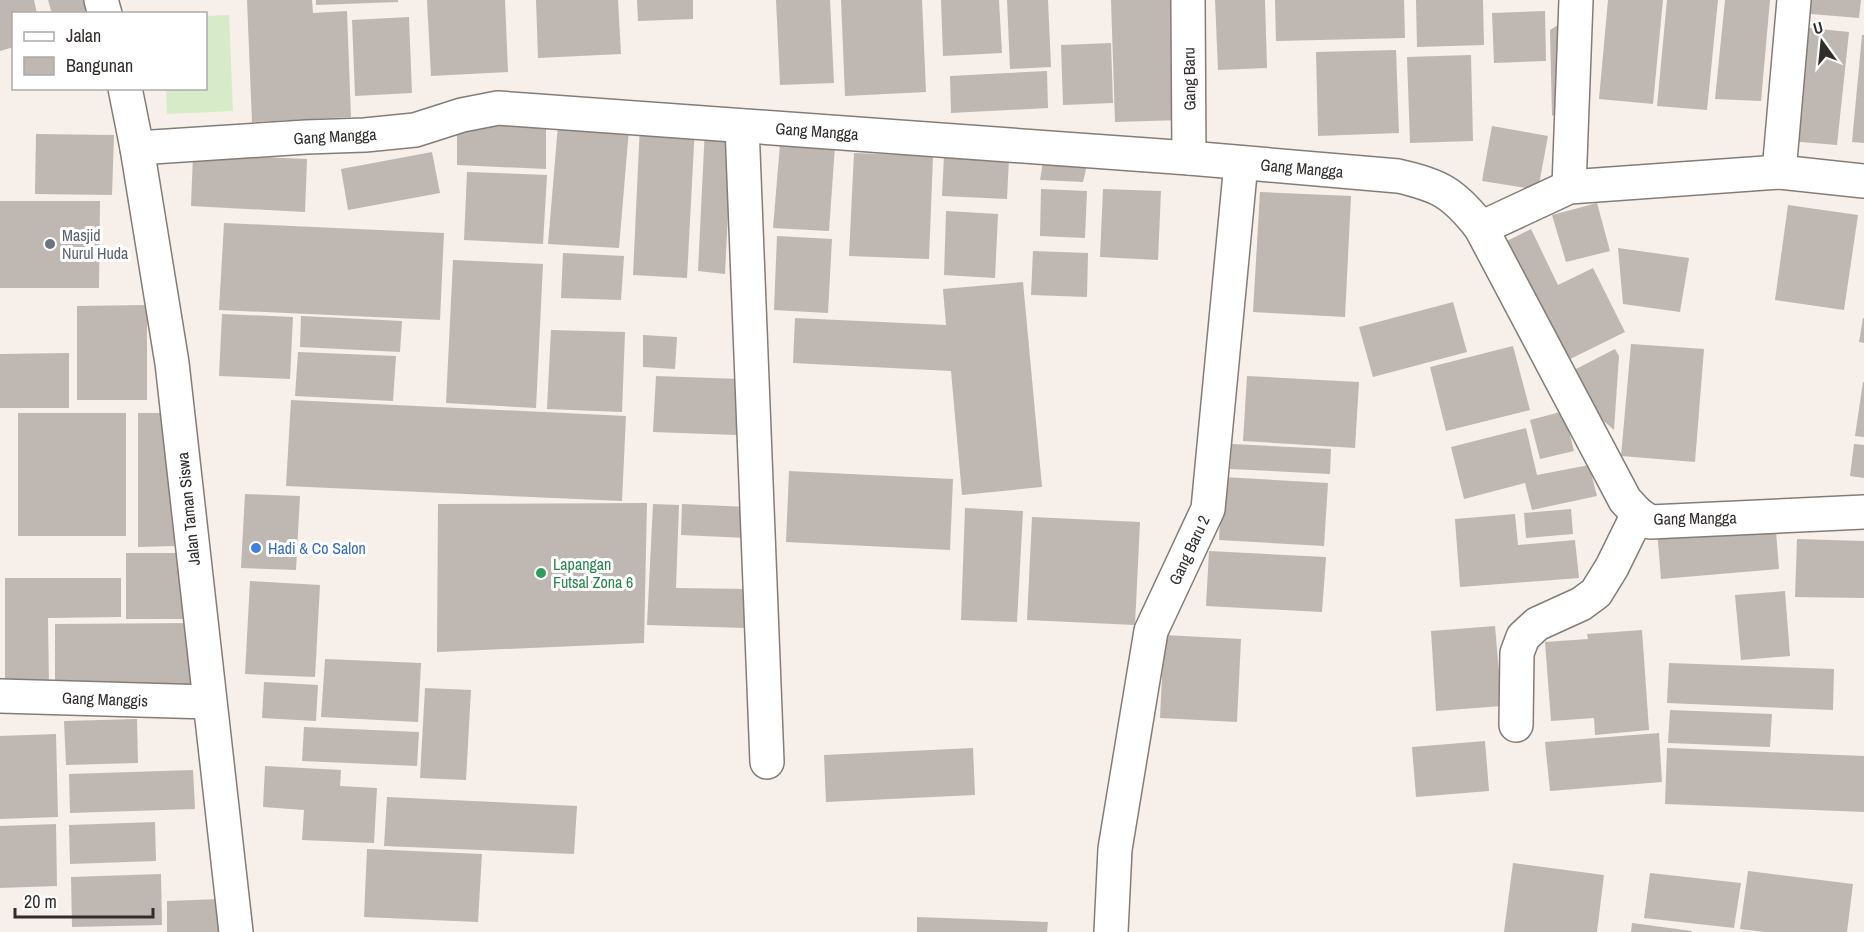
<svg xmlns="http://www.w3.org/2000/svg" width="1864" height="932" font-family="'Archivo Narrow',sans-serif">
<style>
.green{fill:#d7ebc9}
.building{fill:#bfb7b1}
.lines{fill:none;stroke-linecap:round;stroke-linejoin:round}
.minor-casing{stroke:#847d77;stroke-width:36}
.major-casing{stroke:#847d77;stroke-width:36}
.minor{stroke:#fff;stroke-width:33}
.major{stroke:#fff;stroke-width:33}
.worship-dot{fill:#6b7280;stroke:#fff;stroke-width:2}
.shop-dot{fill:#3f7fe0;stroke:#fff;stroke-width:2}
.leisure-dot{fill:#2e9e5b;stroke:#fff;stroke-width:2}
.labels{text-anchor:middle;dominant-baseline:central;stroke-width:6;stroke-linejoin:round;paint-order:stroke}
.street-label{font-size:16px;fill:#302d2b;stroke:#fff}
.worship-label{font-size:16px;fill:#5b616d;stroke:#fff;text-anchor:start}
.shop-label{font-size:16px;fill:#366cbe;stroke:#fff;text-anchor:start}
.leisure-label{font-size:16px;fill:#27864d;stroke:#fff;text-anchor:start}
</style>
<rect width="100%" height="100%" fill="#f7efe9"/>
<path class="green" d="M229 15 233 111 167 114 166 89 206 88V16Z"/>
<g class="building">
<path d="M0 0H34L37 14H14V47L0 51Z"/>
<path d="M48 0H97L101 14H52Z"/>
<path d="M247 0H312L313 13 347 11 351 117 252 122Z"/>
<path d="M316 0H398V2L316 5Z"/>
<path d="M427 0H505L508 72 431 76Z"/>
<path d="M536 0H618L621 54 538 58Z"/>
<path d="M637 0H693V19L638 21Z"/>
<path d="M776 0H830L834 83 780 85Z"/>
<path d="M841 0H922L926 92 845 96Z"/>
<path d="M941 0H999L1002 53 943 56Z"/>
<path d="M1007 0H1048L1051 67 1010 69Z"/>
<path d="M1111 0H1178L1182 120 1115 122Z"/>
<path d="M1215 0H1265L1267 68 1218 70Z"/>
<path d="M1275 0H1404L1405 38 1276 41Z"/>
<path d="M1416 0H1483L1484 45 1417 47Z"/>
<path d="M1608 0H1663L1653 104 1599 99Z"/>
<path d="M1667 0H1718L1707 110 1657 106Z"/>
<path d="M1725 0H1770L1761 101 1715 99Z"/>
<path d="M1800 0H1861L1859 18 1799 13Z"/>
<path d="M1545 11 1546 61 1494 63 1492 13Z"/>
<path d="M409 17 412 93 355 96 352 20Z"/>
<path d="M1563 22 1565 108 1552 116 1550 30Z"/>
<path d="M1800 27 1849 32 1837 145 1789 141Z"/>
<path d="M1862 35H1864V143L1852 142Z"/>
<path d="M1111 43 1113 103 1063 105 1061 45Z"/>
<path d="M1396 50 1399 133 1318 136 1316 52Z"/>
<path d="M1471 55 1473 141 1410 143 1407 57Z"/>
<path d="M1047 71 1048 108 951 113 950 76Z"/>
<path d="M457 119 546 123V169L457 165Z"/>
<path d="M640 124 695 126 687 278 633 275Z"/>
<path d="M558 125 629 129 619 248 548 244Z"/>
<path d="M1492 126 1548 136 1538 190 1482 181Z"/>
<path d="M705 128 732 131 725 274 698 271Z"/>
<path d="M36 134 114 135 112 195 35 194Z"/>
<path d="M780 144 835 146 829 231 773 228Z"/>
<path d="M432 152 440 193 348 210 341 169Z"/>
<path d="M854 153 933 156 929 259 849 256Z"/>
<path d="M193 154 307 159 305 212 191 206Z"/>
<path d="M944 155 1009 158 1007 199 942 196Z"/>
<path d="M1043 162 1087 165 1083 182 1040 180Z"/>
<path d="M467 172 547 175 543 244 464 240Z"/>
<path d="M1041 189 1087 191 1085 238 1040 236Z"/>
<path d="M1103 189 1161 191 1158 260 1100 257Z"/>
<path d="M1260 192 1351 196 1345 317 1253 312Z"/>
<path d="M0 201H100L99 288H0Z"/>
<path d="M1597 203 1610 251 1566 262 1552 215Z"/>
<path d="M1788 205 1858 215 1844 310 1775 300Z"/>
<path d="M946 211 998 214 995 278 944 275Z"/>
<path d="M224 223 444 233 440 320 219 310Z"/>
<path d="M1531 229 1558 285 1593 268 1625 332 1558 365 1499 245Z"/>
<path d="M777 236 832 239 828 313 774 310Z"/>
<path d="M1618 248 1689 258 1680 312 1623 304Z"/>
<path d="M1033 251 1088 253 1087 297 1031 295Z"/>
<path d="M563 253 624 256 621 300 561 298Z"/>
<path d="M453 260 543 264 536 408 446 403Z"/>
<path d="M1023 282 1042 487 962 495 951 371 793 363 795 318 946 325 943 289Z"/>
<path d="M1453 302 1467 352 1373 377 1359 327Z"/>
<path d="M147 305V400H77V306Z"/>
<path d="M222 314 293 317 290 379 219 376Z"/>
<path d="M301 316 402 321 400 352 300 347Z"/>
<path d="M1863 318H1864V343L1859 342Z"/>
<path d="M551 330 625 332 622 412 547 409Z"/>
<path d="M643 335 677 337 675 369 643 367Z"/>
<path d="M1631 344 1704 349 1695 462 1621 456Z"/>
<path d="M1513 346 1530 410 1446 431 1430 367Z"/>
<path d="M1615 349 1619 356 1614 430 1599 417 1574 370Z"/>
<path d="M298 352 396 356 393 401 295 396Z"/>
<path d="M69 353V408H0V354Z"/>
<path d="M656 376 740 379 737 435 653 432Z"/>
<path d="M1247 376 1359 382 1355 448 1243 441Z"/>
<path d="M1863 382H1864V437L1855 436Z"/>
<path d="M291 400 626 416 622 501 286 486Z"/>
<path d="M1564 411 1574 451 1540 459 1530 420Z"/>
<rect x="18" y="413" width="108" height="123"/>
<path d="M138 413H174V546L138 547Z"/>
<path d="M1526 428 1537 475 1589 465 1597 496 1532 510 1525 483 1464 499 1451 447Z"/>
<path d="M1232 444 1331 449 1330 474 1230 469Z"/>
<path d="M1854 444 1864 445V478L1850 476Z"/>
<path d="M789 471 953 479 950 550 786 542Z"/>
<path d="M1222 477 1328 483 1324 546 1219 540Z"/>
<path d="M245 494 300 496 296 570 241 568Z"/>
<path d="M647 503 644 643 437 652 438 504Z"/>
<path d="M653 504 679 505 676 588 749 589 747 628 647 625Z"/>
<path d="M682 504 748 507 747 538 681 535Z"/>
<path d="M965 508 1023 511 1017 622 961 620Z"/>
<path d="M1571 509 1573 534 1526 538 1524 513Z"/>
<path d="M1515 514 1518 545 1575 540 1579 578 1460 587 1455 519Z"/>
<path d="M1032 517 1140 522 1135 625 1027 620Z"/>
<path d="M1775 519 1779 569 1661 579 1657 529Z"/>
<path d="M1797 539 1864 541V598L1795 597Z"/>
<path d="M1209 551 1326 557 1322 612 1206 606Z"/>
<path d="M126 553H185L186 619H126Z"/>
<path d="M5 578H121V617L48 618 49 687H5Z"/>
<path d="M250 581 320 585 315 677 245 674Z"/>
<path d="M1785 591 1790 656 1741 660 1735 595Z"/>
<path d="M194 623V692H55V624Z"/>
<path d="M1495 626 1502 706 1436 711 1431 631Z"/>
<path d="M1642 630 1649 730 1595 735 1594 718 1551 721 1545 642 1588 639 1587 634Z"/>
<path d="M1164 635 1241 639 1237 722 1160 718Z"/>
<path d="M325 659 421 663 418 722 321 717Z"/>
<path d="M1669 663 1834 669 1833 710 1667 703Z"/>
<path d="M264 682 318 685 316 721 262 718Z"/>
<path d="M425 688 471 690 466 780 420 778Z"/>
<path d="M1670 710 1772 714 1770 747 1668 743Z"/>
<path d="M137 719 138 763 66 765 64 721Z"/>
<path d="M304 727 419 732 417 766 302 761Z"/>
<path d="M1659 733 1662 782 1550 791 1545 742Z"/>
<path d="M56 734 58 817 0 819V736Z"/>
<path d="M1485 741 1489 791 1416 797 1412 747Z"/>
<path d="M973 748 975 795 826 802 824 755Z"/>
<path d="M1667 748 1864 756V812L1665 804Z"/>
<path d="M265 766 341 770 340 786 377 788 374 843 302 840 304 810 263 807Z"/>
<path d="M193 770 195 809 70 813 69 774Z"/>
<path d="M387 797 577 806 574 854 384 846Z"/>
<path d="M155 822 156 861 70 864 69 825Z"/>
<path d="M56 824 57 886 0 888V826Z"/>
<path d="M367 849 482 854 478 922 364 917Z"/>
<path d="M1513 863 1604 875 1597 932H1504Z"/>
<path d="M1748 871 1853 884 1847 932H1765L1740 929Z"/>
<path d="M1650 873 1741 883 1734 928 1644 918Z"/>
<path d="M161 874 162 925 72 927 71 877Z"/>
<path d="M220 899V932H167V901Z"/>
<path d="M917 917 1048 922 1047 932H917Z"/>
<path d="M1632 923 1692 931 1691 932H1631Z"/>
</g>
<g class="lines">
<defs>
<g id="minor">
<path d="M1188 0 1189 158"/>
<path d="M742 126 767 762"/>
<path d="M137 148 306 137 365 135 415 130 462 115 498 108 1189 158 1398 176C1439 185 1454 193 1481 228L1625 500 1638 514 1650 522 1864 512"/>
<path d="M1779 172 1794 0"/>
<path d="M1569 187 1576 0"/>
<path d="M1481 228 1569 187 1779 172 1864 181"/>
<path d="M0 696 209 702"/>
<path d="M1516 725 1517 653 1523 637 1537 624 1581 604 1596 593 1612 567 1638 514"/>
<path d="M1111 932 1115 849 1151 631 1208 509 1241 163"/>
</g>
<g id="major">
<path d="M101 0 105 14"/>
<path d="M125 88 137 148 172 363 236 932"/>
</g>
</defs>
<use href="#minor" class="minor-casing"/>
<use href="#major" class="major-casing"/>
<use href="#minor" class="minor"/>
<use href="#major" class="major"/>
</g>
<circle class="worship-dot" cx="50" cy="244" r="6"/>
<circle class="shop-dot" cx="256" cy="548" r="6"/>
<circle class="leisure-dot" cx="541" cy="573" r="6"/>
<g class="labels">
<g class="street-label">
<text transform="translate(1189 79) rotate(-91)">Gang Baru</text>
<text transform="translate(817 131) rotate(4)">Gang Mangga</text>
<text transform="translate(335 136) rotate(-3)">Gang Mangga</text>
<text transform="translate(1302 168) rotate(5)">Gang Mangga</text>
<text transform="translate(188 509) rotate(-96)">Jalan Taman Siswa</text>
<text transform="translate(1695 518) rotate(-1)">Gang Mangga</text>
<text transform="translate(1189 550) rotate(-65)">Gang Baru 2</text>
<text transform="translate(105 699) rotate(2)">Gang Manggis</text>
</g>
<g class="worship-label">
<text x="62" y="235">Masjid<tspan x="62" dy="18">Nurul Huda</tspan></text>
</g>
<g class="shop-label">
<text x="268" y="548">Hadi &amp; Co Salon</text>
</g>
<g class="leisure-label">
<text x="553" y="564">Lapangan<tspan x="553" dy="18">Futsal Zona 6</tspan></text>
</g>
</g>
<rect x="12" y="12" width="195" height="78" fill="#ffffff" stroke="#acabaa" stroke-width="1.5"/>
<rect x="24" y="32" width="30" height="9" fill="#ffffff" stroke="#acabaa" stroke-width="1.5"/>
<text x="66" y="42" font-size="18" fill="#302d2b">Jalan</text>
<rect x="24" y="57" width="30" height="18" fill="#bfb7b1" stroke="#acabaa" stroke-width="1.5"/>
<text x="66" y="72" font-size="18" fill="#302d2b">Bangunan</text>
<g transform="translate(1822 42) rotate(345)" stroke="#ffffff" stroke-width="4.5" paint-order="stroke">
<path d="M0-4.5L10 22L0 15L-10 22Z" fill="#302d2b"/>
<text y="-9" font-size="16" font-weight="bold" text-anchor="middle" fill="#302d2b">U</text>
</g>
<path d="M15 908v9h138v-9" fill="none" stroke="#302d2b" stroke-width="3"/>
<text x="24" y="908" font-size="18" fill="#302d2b" stroke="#ffffff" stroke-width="4.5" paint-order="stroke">20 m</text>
</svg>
